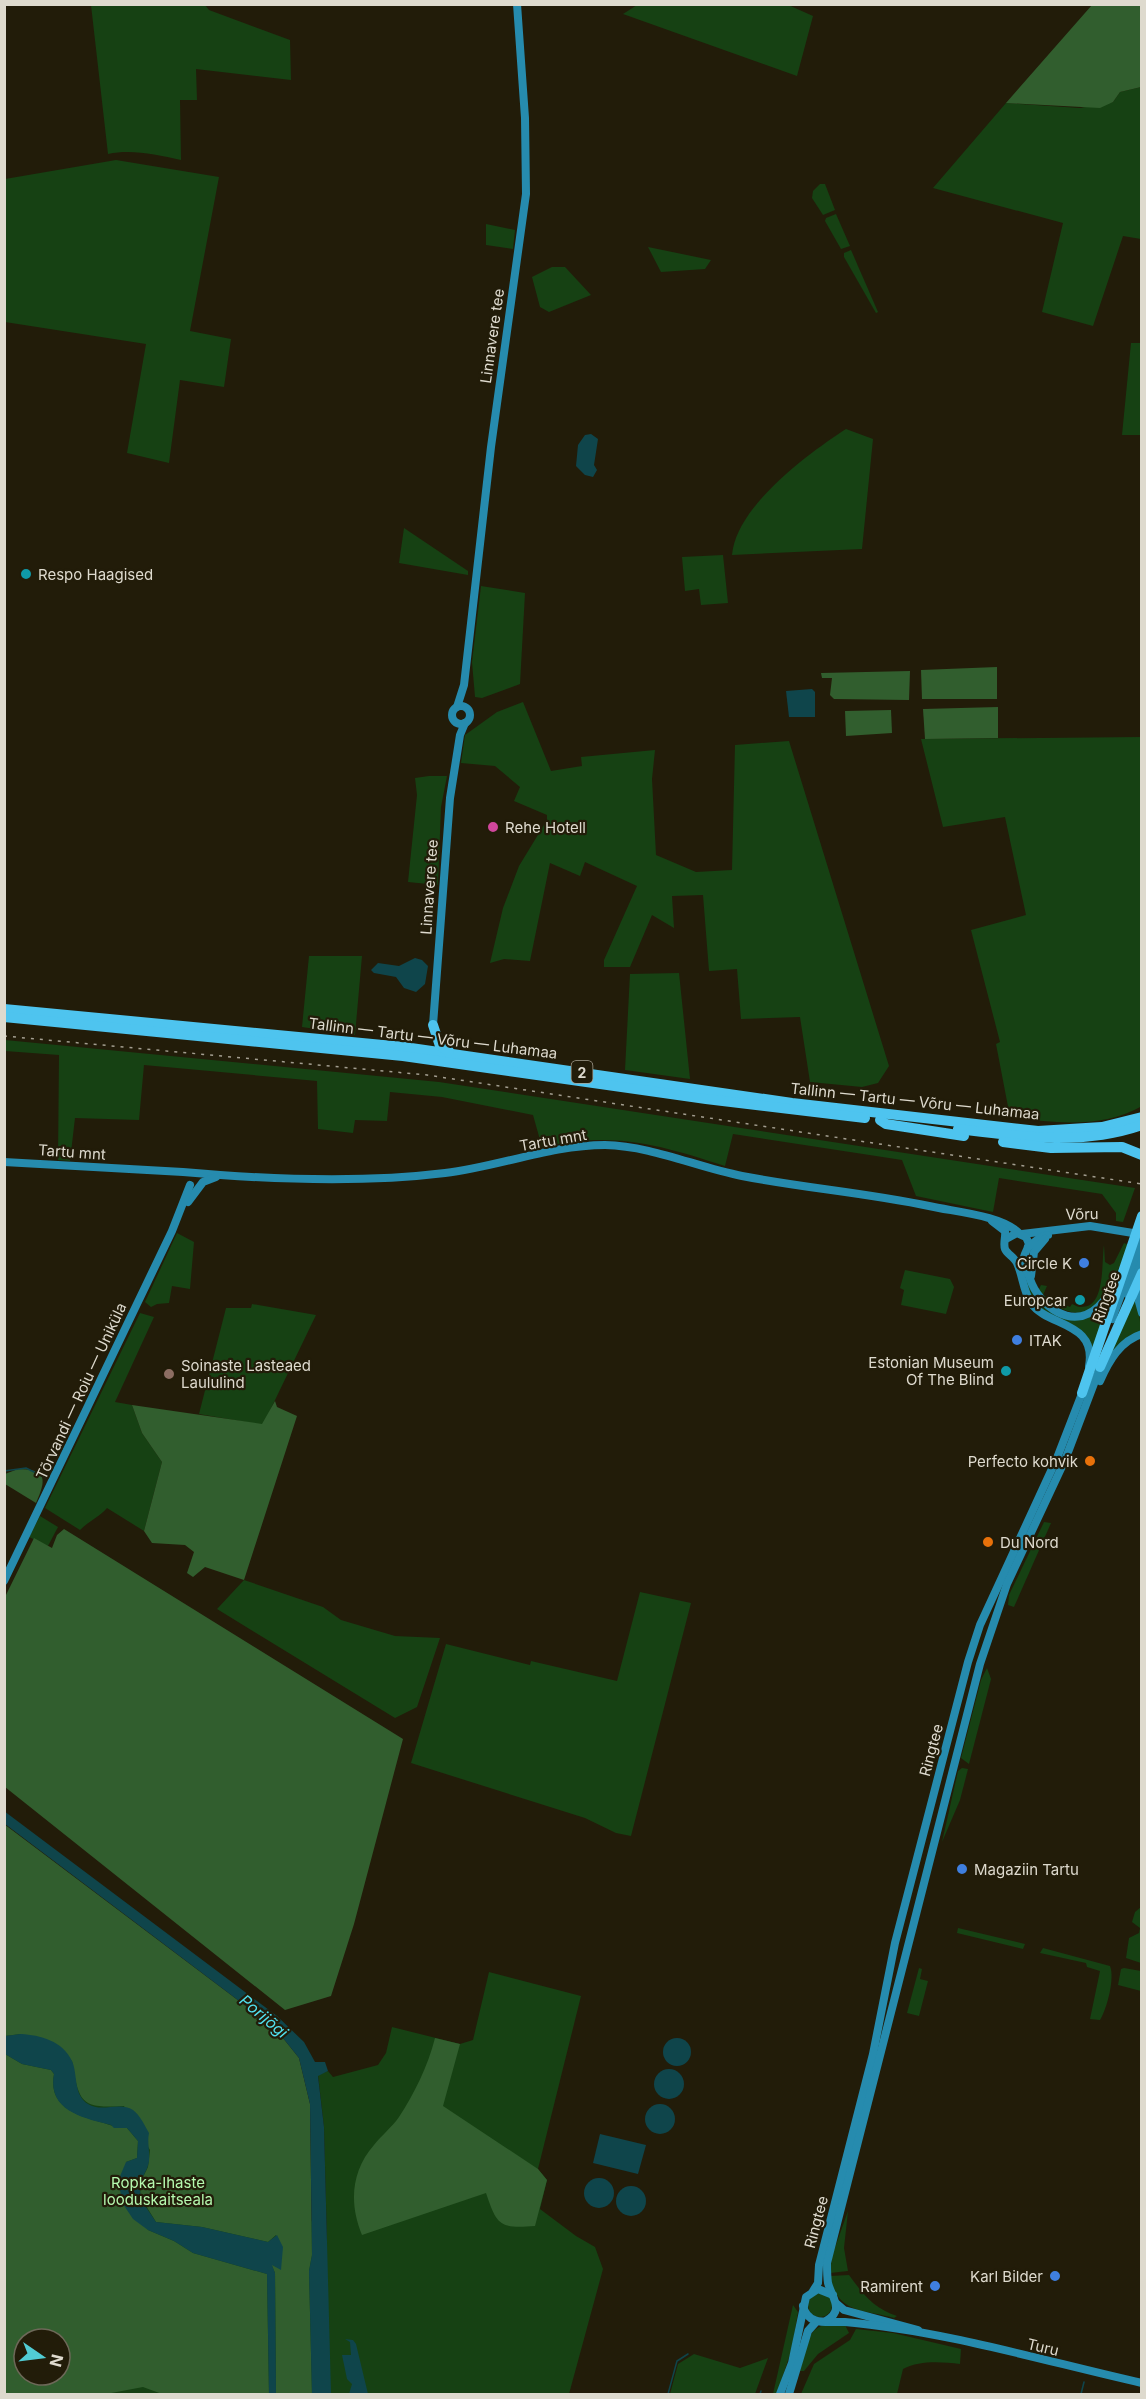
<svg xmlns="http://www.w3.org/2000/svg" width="1146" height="2399" font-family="Inter,sans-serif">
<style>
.green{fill:#164113;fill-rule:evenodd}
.forest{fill:#315e2e;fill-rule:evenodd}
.water{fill:#0f454b}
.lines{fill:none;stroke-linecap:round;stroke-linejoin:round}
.stream{stroke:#0f454b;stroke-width:1.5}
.secondary{stroke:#268bae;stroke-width:8}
.highway{stroke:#4ec4ef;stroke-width:10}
.rail{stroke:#a39e90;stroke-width:1.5;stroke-dasharray:3 6;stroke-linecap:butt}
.culture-dot{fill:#0f9aa8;stroke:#221c09;stroke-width:2}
.hotel-dot{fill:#d1479c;stroke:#221c09;stroke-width:2}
.shop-dot{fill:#3f7fe0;stroke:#221c09;stroke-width:2}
.education-dot{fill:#8d6e63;stroke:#221c09;stroke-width:2}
.food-dot{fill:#e8710a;stroke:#221c09;stroke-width:2}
.labels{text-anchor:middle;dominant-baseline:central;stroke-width:4.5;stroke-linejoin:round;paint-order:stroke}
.shield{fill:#221c09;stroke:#a6a193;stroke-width:1.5}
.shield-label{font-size:14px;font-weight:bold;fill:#dedace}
.street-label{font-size:15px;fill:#dedace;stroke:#221c09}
.poi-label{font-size:15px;fill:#dedace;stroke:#221c09;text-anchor:start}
.park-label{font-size:15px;fill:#b5f9af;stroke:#221c09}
.water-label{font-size:16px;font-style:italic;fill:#51dfee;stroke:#221c09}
</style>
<rect width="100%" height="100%" fill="#221c09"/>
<g class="green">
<path d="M786 4 813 16 797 76 623 14 637 5Z"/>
<path d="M91 5H205L209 10 290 40 291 80 196 69 197 100H180L181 160C156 155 133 149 108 154Z"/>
<path d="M1141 87V239L1123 236 1093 326 1042 312 1063 223 933 188 1006 103 1080 108 1113 102 1120 92Z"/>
<path d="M116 160 219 177 190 331 231 339 224 387 180 380 169 463 127 453 146 344 5 322V179Z"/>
<path d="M820 184H825L835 210 823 215 812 198 813 191Z"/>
<path d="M836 214 850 246 841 249 825 221 826 218Z"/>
<path d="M486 224 515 230 513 249 486 245Z"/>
<path d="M648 247 711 260 705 269 661 272Z"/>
<path d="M851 250 878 312 876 313 844 257V253Z"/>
<path d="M552 267H565L591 295 549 312 540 307 532 277Z"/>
<path d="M1131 343H1141V435H1122Z"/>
<path d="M846 429 873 439 862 549 732 555C736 506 809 453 846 429Z"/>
<path d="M404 528 468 571V575L399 563Z"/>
<path d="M723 555 728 603 701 605 699 589 685 591 682 557Z"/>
<path d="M481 586 525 593 520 684 482 698 475 697 472 662Z"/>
<path d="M523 702 551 771 582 766 581 757 655 750 652 779 656 855 696 872 732 870 735 745 789 741 889 1066 878 1083 862 1087 810 1082 800 1017 741 1019 737 969 709 971 703 895 672 896 674 928 652 915 630 967H604V960L637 886 585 862 580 876 550 863 530 961 504 959 490 963 503 908 519 866 547 820V815L514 801 520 787 495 766 461 763 465 735 497 712Z"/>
<path d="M1141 737 1142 1106C1103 1129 1052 1123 1010 1117L996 1044 1000 1042 971 930 1026 915 1005 817 943 827 921 739Z"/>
<path d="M429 776H447L441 807 438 885 408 882 417 795 415 778Z"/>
<path d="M309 956H362L355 1035 302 1027Z"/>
<path d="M679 973 690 1079 625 1070 630 974Z"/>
<path d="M5 1040 439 1082 1135 1188 1123 1222 1116 1221V1213L1102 1194 999 1178 993 1212 916 1196 902 1160 733 1134 725 1166C658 1144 612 1131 542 1147L533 1115 442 1097 390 1092 387 1121 355 1120 353 1133 318 1129 317 1081 144 1065 139 1120 75 1118 70 1161 58 1160 59 1055 5 1051Z"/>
<path d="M177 1233 194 1242 190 1289 172 1286 169 1303 157 1304 151 1307 145 1302Z"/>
<path d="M1124 1243 1129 1245C1108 1291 1093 1343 1038 1291L1041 1285 1047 1286 1043 1295 1070 1307 1072 1304C1107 1320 1101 1262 1104 1245L1105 1262 1110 1265 1114 1263Z"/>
<path d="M1022 1269H1024C1035 1306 1042 1309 1079 1318L1110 1295 1093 1357 1079 1329 1040 1309 1029 1294Z"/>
<path d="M905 1270 950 1279 954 1287 946 1314 901 1305 904 1290 900 1288Z"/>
<path d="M1137 1294 1141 1331 1112 1354 1111 1352Z"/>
<path d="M252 1304 316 1315 263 1425 199 1414 226 1308H251Z"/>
<path d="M140 1313 154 1317 115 1402 132 1405 142 1433 162 1462 144 1531 107 1508C98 1518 89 1521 80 1530L45 1508Z"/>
<path d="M40 1516 58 1527 48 1546 29 1537Z"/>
<path d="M1044 1522 1051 1523 1014 1607 1008 1605 1009 1595Z"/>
<path d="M244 1580 323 1607 341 1620 395 1636 440 1638 417 1707 395 1718 217 1609Z"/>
<path d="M640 1592 691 1603 631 1836 616 1833 585 1818 411 1763 446 1644 530 1665 531 1661 617 1681Z"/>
<path d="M987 1668 991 1679 969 1764 961 1758 981 1680Z"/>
<path d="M962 1768 968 1769 960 1800 942 1842 958 1771Z"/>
<path d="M4 1824 327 2241 324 2127 318 2075 328 2071 333 2077 378 2065 386 2053 392 2027 460 2044 473 2040 489 1972 581 1996 538 2169 547 2180 540 2209 576 2236 595 2247 603 2269 569 2394H5ZM24 2339H60V2375H24Z"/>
<path d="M1141 1907H1142L1141 1963 1126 1958 1129 1938 1139 1933 1140 1928 1132 1922 1135 1912Z"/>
<path d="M958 1928 1025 1944 1023 1949 957 1933Z"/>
<path d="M1043 1948 1110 1966C1115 1978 1107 2009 1100 2020L1090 2019 1100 1971 1087 1967 1086 1963 1040 1953Z"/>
<path d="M919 1968 922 1969 920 1979 928 1981 919 2016 907 2013Z"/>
<path d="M1124 1968 1141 1971V1991L1118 1985 1121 1969Z"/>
<path d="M848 2211 844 2248 848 2271 830 2273 832 2256Z"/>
<path d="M849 2275C863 2294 873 2308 897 2316L894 2318C863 2309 837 2314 830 2276Z"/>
<circle cx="820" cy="2305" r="12"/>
<path d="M793 2305 798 2312 792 2348 777 2394H773Z"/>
<path d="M825 2325H845L849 2333 818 2354 804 2371H800C805 2354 806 2328 825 2325Z"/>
<path d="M856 2329 893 2333 961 2349 960 2364C942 2362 920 2360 903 2369L897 2394H801L814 2364 850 2340Z"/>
<path d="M694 2354 740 2368 768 2358 755 2394H670L678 2364Z"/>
</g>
<g class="forest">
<path d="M1092 5H1141V87L1120 92 1113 102 1100 108 1006 103Z"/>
<path d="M997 667V699H922L921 670Z"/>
<path d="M910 671 909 700 834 699 830 695 832 678H822L821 673Z"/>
<path d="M998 707V738L925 739 923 709Z"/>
<path d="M891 710 892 733 846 736 845 711Z"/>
<path d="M275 1401 277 1407 297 1416 244 1580 205 1567 193 1577 187 1573 194 1552 185 1545 152 1543 144 1531 162 1462 142 1433 132 1405 262 1424Z"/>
<path d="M18 1469C48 1469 46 1480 36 1503L5 1484V1474Z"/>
<path d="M64 1529 403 1739 354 1924 331 1996 285 2010 5 1787V1597L34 1538 52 1548 57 1535Z"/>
<path d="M4 1824 275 2028 299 2058 310 2104 312 2255 309 2271 312 2394H276L275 2273 271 2264 281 2269 276 2235 268 2242 202 2227 156 2222 140 2196 141 2181 148 2167 150 2150 124 2106C80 2109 79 2102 72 2061L21 2034 5 2036Z"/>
<path d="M435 2038 460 2044 443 2106 538 2169 547 2180 535 2226C499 2229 497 2225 486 2193L362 2235C349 2204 351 2171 374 2145 382 2135 392 2127 399 2117 414 2094 428 2066 435 2038Z"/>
<path d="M5 2054 22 2064 51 2070 54 2074C48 2106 75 2115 100 2122 111 2125 116 2128 127 2128L138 2141 137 2158 126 2162 148 2230 174 2241 193 2253 267 2274 269 2394H162L143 2387 106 2394H5ZM24 2339H60V2375H24Z"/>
</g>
<g class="water">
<path d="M585 435 591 434 598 439 594 465 597 470 593 477 585 475 576 466 578 445Z"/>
<path d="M812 689 815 692V717H789L786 691Z"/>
<path d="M415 958 422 960 428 966 425 984 416 992 404 988 396 977 374 973 371 970 378 963 399 966Z"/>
<path d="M4 1811 277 2016 304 2042 315 2062H325L328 2071 318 2076 324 2127 331 2394H312L309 2271 312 2255 310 2104 299 2058 275 2028 5 1824Z"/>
<path d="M21 2034C40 2035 63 2041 72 2061 78 2074 73 2095 88 2104 102 2113 119 2101 133 2110 140 2115 145 2126 149 2133 147 2143 150 2151 149 2161 148 2168 145 2172 142 2179 135 2195 147 2208 156 2222L202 2227 268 2242 277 2235 283 2247 281 2270 272 2265 275 2273 276 2394H269L267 2274 193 2253 174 2241 148 2230 133 2219 123 2204 118 2181 126 2162 137 2158 138 2141 127 2128H114L111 2125C84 2118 47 2111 54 2074L51 2070 22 2064 5 2054V2036Z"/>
<circle cx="677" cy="2052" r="14"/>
<circle cx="669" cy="2084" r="15"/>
<circle cx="660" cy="2119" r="15"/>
<path d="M600 2134 646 2145 638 2174 593 2163Z"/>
<circle cx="599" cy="2193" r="15"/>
<circle cx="631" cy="2201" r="15"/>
<path d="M345 2339 353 2340 356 2344 368 2394H349L352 2384 347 2379 342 2355H351L350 2342Z"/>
</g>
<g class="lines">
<g class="stream">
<path d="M4 1471 26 1468 46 1478"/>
<path d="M668 2394 677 2361 688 2354"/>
<path d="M760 2394 761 2391"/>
<path d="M1081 2394 1084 2382"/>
</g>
<g class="secondary">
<circle cx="461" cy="715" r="9"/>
<path d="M457 707 464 685 491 447 526 194 525 118 517 4"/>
<path d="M433 1025 450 798 460 735 465 723"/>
<path d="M4 1162 183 1172C262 1179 364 1183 445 1173 498 1167 551 1145 605 1145 652 1146 696 1167 742 1176 804 1188 867 1193 929 1206 955 1212 1001 1215 1019 1233"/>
<path d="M188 1202 203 1182 216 1177"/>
<path d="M992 1221 1005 1231C1006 1237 1003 1243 1005 1249 1007 1254 1014 1257 1017 1263 1023 1276 1023 1291 1031 1303 1047 1327 1097 1321 1089 1366"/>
<path d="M1022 1234 1090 1226 1139 1234"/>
<path d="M1006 1239 1017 1233 1026 1237 1029 1244C1028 1249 1025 1252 1024 1257 1023 1265 1028 1272 1030 1279 1039 1306 1072 1331 1098 1307 1107 1299 1112 1287 1117 1276"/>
<path d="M1028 1247 1041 1237 1048 1235"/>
<path d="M1031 1276 1034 1252 1045 1239"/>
<path d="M1142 1284 1139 1302 1142 1313"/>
<path d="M1127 1294 1142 1255"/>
<path d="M1112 1319 1142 1238"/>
<path d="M1100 1381C1109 1361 1120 1341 1142 1334"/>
<path d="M4 1581 172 1231 190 1185"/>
<path d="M813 2291 818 2283 819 2265 873 2054 895 1943 968 1662 980 1625 1057 1458 1083 1391"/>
<path d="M837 2304 844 2310 918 2330"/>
<path d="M803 2306C808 2327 829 2321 845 2322 945 2331 1044 2361 1142 2383"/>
<path d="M826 2321C845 2310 832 2298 828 2283 827 2276 827 2270 827 2263L980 1664 1007 1584 1065 1460 1101 1365"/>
<path d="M780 2394 792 2363 806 2297 818 2289 833 2295"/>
<path d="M789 2394 808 2331 816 2322"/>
</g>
<g class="highway">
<path d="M4 1009 404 1047 792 1103 1038 1131 1102 1127 1142 1117"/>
<path d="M4 1017 403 1056 706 1099 865 1118"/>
<path d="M433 1025 440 1046 449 1051"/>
<path d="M880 1120 886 1124 964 1136"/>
<path d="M958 1129C1021 1137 1081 1146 1142 1125"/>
<path d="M1003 1142 1051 1148 1122 1147 1142 1155"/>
<path d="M1100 1367 1142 1273"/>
<path d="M1082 1393 1142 1216"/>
</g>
<path class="rail" d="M4 1036 427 1075 1142 1184"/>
</g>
<g class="culture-dot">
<circle cx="26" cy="574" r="6"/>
<circle cx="1080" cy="1300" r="6"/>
<circle cx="1006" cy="1371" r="6"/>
</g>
<circle class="hotel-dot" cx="493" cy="827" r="6"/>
<g class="shop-dot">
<circle cx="1084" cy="1263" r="6"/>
<circle cx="1017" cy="1340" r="6"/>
<circle cx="962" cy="1869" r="6"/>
<circle cx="1055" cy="2276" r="6"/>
<circle cx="935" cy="2286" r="6"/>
</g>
<circle class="education-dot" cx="169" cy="1374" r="6"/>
<g class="food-dot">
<circle cx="1090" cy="1461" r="6"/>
<circle cx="988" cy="1542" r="6"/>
</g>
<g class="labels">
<rect class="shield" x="571.5" y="1061" width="21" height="22" rx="4.5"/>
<g class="shield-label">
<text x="582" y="1072">2</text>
</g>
<g class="street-label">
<text transform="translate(492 336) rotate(-82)">Linnavere tee</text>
<text transform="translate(429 887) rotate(-86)">Linnavere tee</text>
<text transform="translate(433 1038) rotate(7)">Tallinn — Tartu — Võru — Luhamaa</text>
<text transform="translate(915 1101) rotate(6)">Tallinn — Tartu — Võru — Luhamaa</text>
<text transform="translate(553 1140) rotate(-10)">Tartu mnt</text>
<text transform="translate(72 1152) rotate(4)">Tartu mnt</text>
<text transform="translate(1082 1214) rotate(-1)">Võru</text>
<text transform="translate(1106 1297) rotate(-70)">Ringtee</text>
<text transform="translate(81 1391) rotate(-65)">Tõrvandi — Roiu — Uniküla</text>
<text transform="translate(931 1750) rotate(-75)">Ringtee</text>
<text transform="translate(816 2222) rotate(-75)">Ringtee</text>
<text transform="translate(1043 2347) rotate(13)">Turu</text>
</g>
<g class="poi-label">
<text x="38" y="574">Respo Haagised</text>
<text x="505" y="827">Rehe Hotell</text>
<text x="1072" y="1263" text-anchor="end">Circle K</text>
<text x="1068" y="1300" text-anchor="end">Europcar</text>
<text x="1029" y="1340">ITAK</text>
<text x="994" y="1362" text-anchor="end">Estonian Museum<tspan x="994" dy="17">Of The Blind</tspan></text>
<text x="181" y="1365">Soinaste Lasteaed<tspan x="181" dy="17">Laululind</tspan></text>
<text x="1078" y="1461" text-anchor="end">Perfecto kohvik</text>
<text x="1000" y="1542">Du Nord</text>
<text x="974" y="1869">Magaziin Tartu</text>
<text x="1043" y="2276" text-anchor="end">Karl Bilder</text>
<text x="923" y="2286" text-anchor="end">Ramirent</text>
</g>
<g class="park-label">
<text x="158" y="2182">Ropka-Ihaste<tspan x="158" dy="17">looduskaitseala</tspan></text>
</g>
<g class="water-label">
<text transform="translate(264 2016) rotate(40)">Porijõgi</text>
</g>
</g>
<rect width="1146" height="2399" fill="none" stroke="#dedace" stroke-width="12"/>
<g transform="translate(42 2357) rotate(104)"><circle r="28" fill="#221c09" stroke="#6d6858" stroke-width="1.5"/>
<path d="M0-4.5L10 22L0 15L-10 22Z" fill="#51ccd4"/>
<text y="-9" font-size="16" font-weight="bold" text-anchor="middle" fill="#dedace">N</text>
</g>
</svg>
